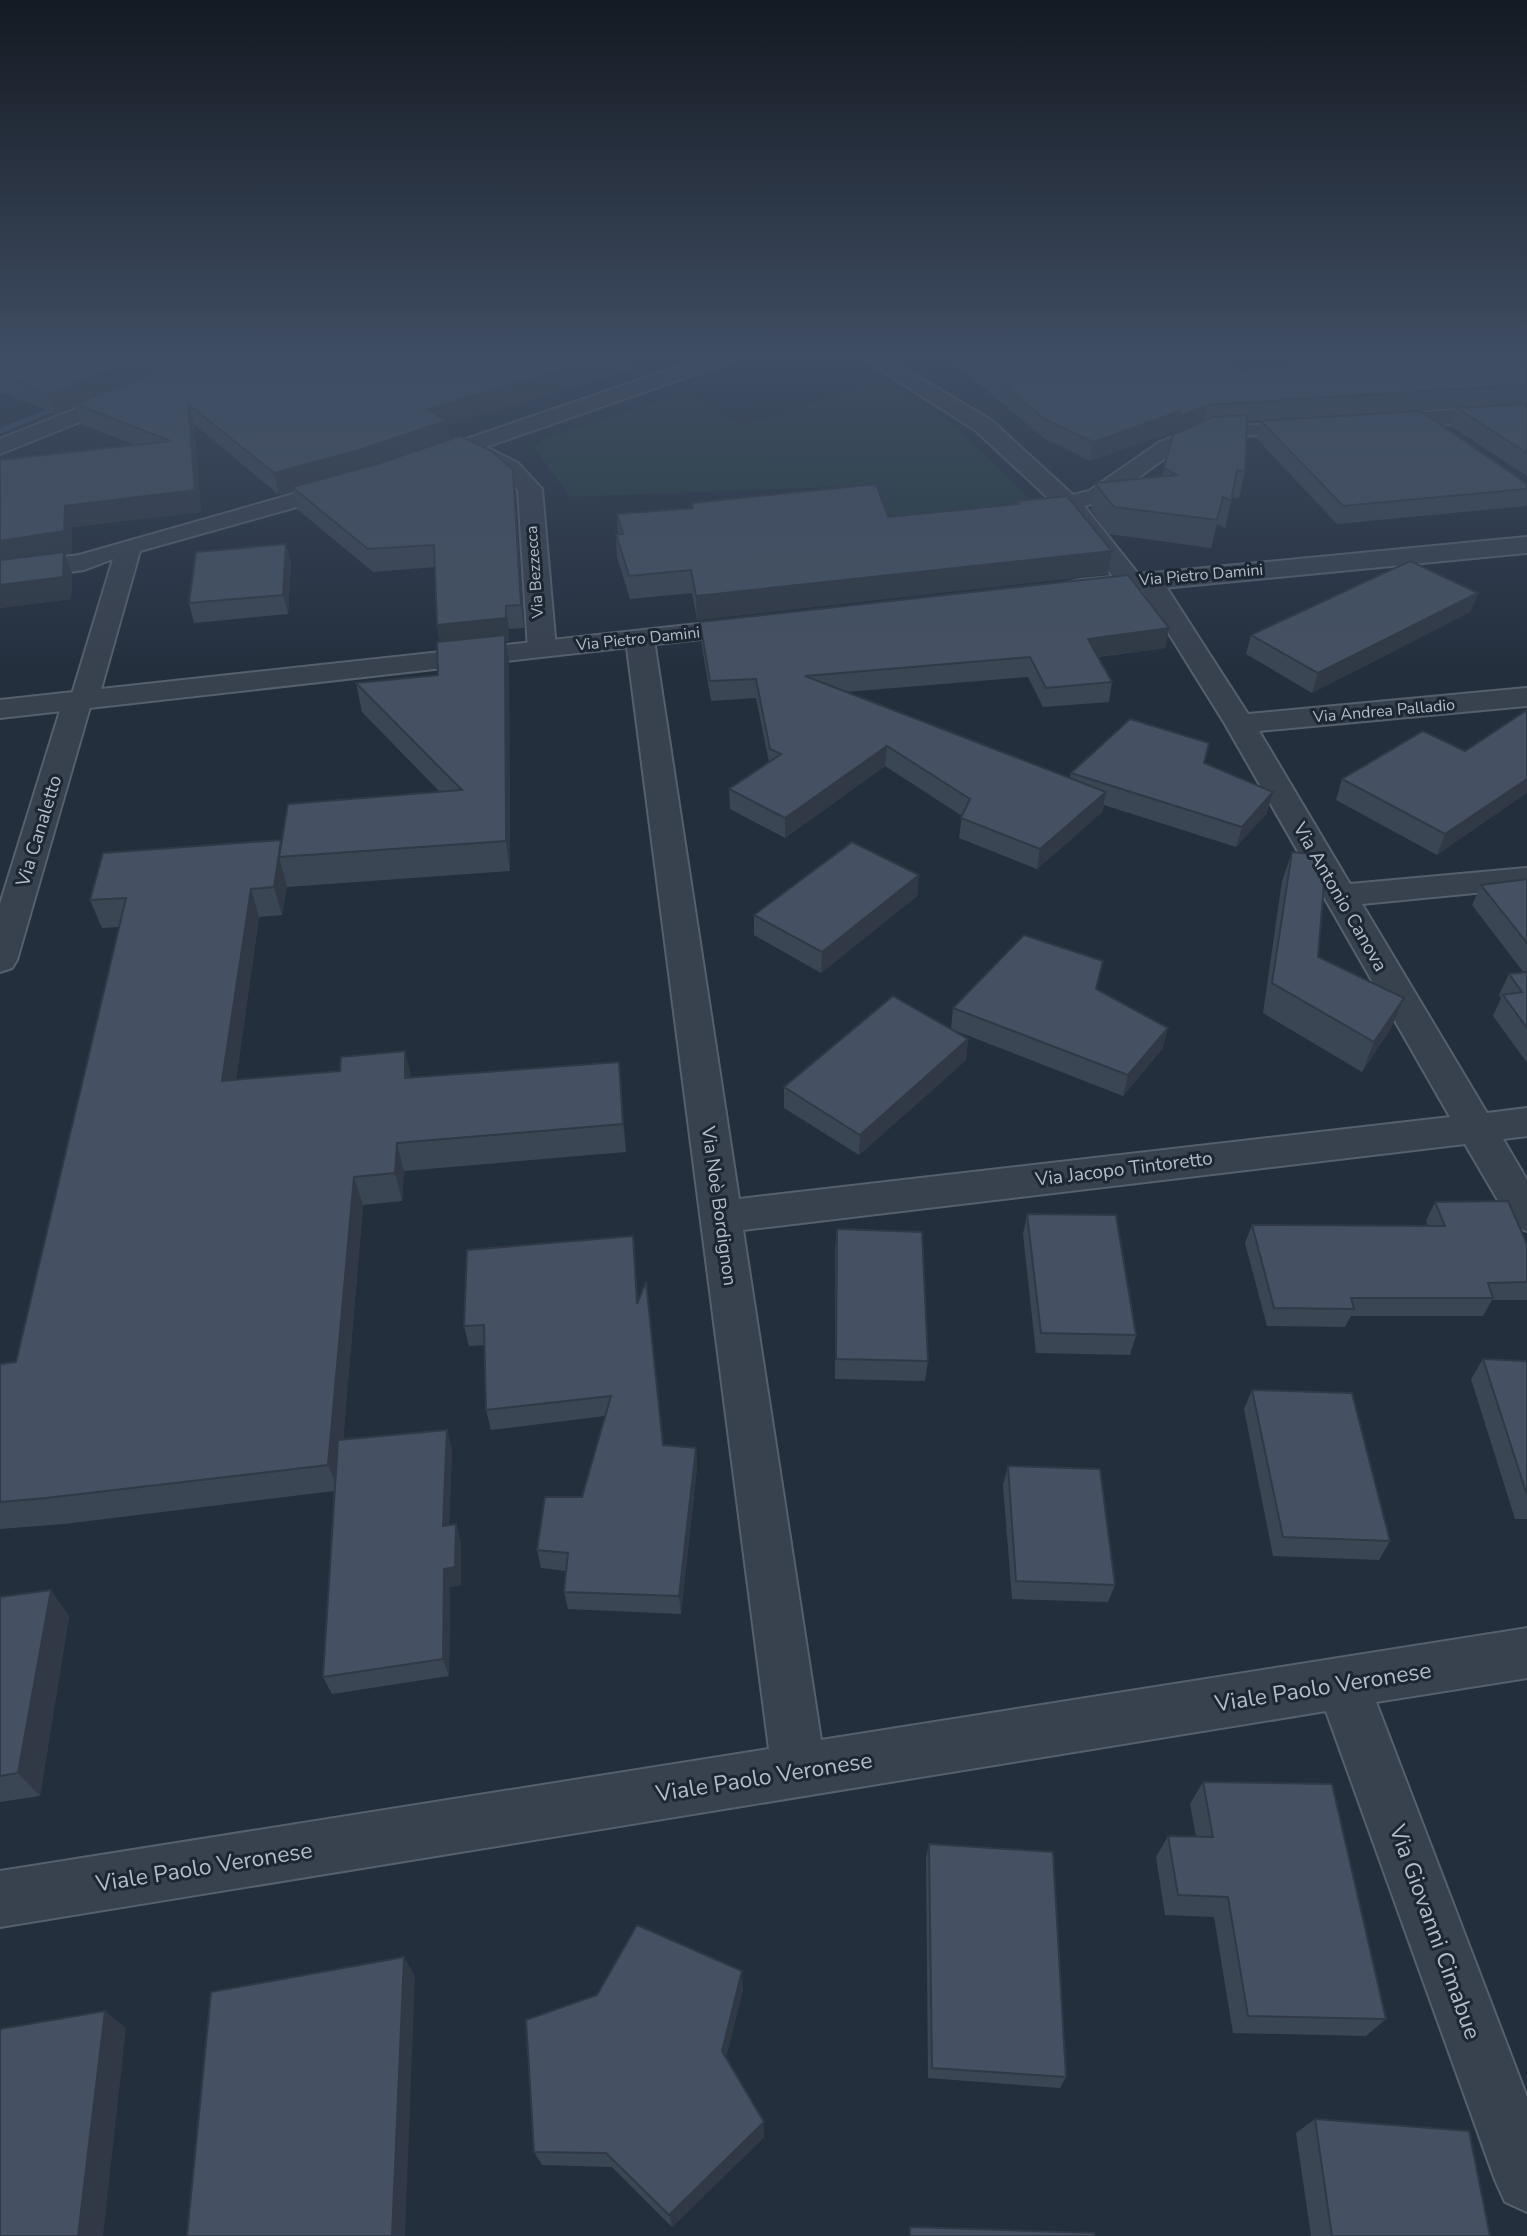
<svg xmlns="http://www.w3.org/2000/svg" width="1527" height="2236" font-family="'Nunito Sans',sans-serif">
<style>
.green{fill:#263c3f}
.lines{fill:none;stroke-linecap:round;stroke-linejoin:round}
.stream{fill:#394c67;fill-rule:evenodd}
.minor-casing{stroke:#565f6c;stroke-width:4}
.tertiary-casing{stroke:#565f6c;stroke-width:4}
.minor{fill:#38414e;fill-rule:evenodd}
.tertiary{fill:#38414e;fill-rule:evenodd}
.wall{fill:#3b4654}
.shaded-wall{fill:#303945}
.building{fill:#455162;stroke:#303945;stroke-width:2}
.labels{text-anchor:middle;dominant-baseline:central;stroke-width:6;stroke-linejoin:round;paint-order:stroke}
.far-street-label{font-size:16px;fill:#b4bcc9;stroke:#1d2633}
.street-label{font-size:19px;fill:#b4bcc9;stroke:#1d2633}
.near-street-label{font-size:23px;fill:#b4bcc9;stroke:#1d2633}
</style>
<rect width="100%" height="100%" fill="#242f3e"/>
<path class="green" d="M883 380 956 427 1037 506 892 522 861 486 570 497 534 447 545 438 686 394 741 426Z"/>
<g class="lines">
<path class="stream" d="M65 402 72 404 0 434V428Z"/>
<defs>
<g id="minor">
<path d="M710 356H739L736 360 486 447 518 463 542 489 556 649 552 655H532L528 649 518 490 502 473 465 454 427 467 419 465 415 460 419 455Z"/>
<path d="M859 356H883L991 420 1073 495 1089 491 1160 442 1195 428 1317 422 1320 427 1317 432 1309 434C1266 436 1215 431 1176 452 1143 470 1120 498 1084 506L1139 575 1149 572 1158 574 1248 714 1527 688V706L1259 731 1350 884 1527 868V888L1362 904 1487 1113 1527 1108V1136L1503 1139 1527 1180V1231L1513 1226 1465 1144 743 1230 821 1740 1527 1628V1678L1376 1702 1527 2097V2212L1505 2202 1495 2180 1326 1711 0 1927V1871L769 1749 626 640 630 634H650L654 640 739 1199 1450 1117 1225 724 1140 587 1131 590 1122 588 1059 508 975 430Z"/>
<path d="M1527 405V419L1380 429 1369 422 1380 415Z"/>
<path d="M346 479 354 481 358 486 354 491 140 551 98 700 90 707 17 960 12 968 0 972V904L63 701 72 694 113 559 84 570 0 581V565L79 555Z"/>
</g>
<g id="tertiary">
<path d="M210 356H237L234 360 0 454V439Z"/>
<path d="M1527 537V553L1080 596 1071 594 1067 588 1071 582 1080 580Z"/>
<path d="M753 618 763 620 767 626 763 632 0 718V700Z"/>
</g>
</defs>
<use href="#minor" class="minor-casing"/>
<use href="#tertiary" class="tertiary-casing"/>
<use href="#minor" class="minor"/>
<use href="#tertiary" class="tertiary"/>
</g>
<g class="wall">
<path d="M0 356H632L633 369 446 425 449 439 513 470 515 491 524 628 509 629V641H506L509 663 510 871 287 887V885L282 915 259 917 236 1080 411 1078 621 1090 626 1152 404 1171 402 1201 363 1205 343 1440 452 1449 449 1525 461 1542V1585L450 1587 449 1676 332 1694 323 1677 334 1491 64 1524 0 1529V1364L16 1362 119 927 102 928 90 900 440 792 362 712 356 683 438 675 440 642 437 625 435 567 373 572 297 509 293 491 279 495 194 424 201 512 72 527V553L65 554 72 574 71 599 0 608V460L135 445 81 424 76 406 56 414 0 392Z"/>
<path d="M945 356H1213L1238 370 1527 356V403L1247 421 1245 471 1239 498 1232 497 1225 528 1217 524 1211 548 1109 534 1091 510 1095 483 1162 477 1176 430 1090 461 1044 438Z"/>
<path d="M1527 404V476L1451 426 1457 408Z"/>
<path d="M1261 421 1527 484V505L1526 506 1337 524 1257 439Z"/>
<path d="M1017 501 1108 574 697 620 692 593 630 599 617 557 616 534H618L617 514 692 508V503L888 517 1016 505Z"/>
<path d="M286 544 291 563 288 614 194 623 189 603Z"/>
<path d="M1478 593 1470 612 1312 693 1246 654 1251 635Z"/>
<path d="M700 622 1169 628 1165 648 1098 657 1112 682 1109 702 1043 707 1028 677 846 692 1070 778 1071 773 1204 763 1267 813 1236 847 1104 805 1102 812 1037 869 959 838 962 816 885 766 785 838 730 809 729 789 769 762 756 698 711 701 701 641Z"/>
<path d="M1527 710 1437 855 1336 800 1342 779 1465 751Z"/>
<path d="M1292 852 1318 957 1404 998 1391 1028 1362 1072 1263 1013 1282 881Z"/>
<path d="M919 875 917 896 821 973 754 935V915Z"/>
<path d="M1527 879V1063L1493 1016 1501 998 1499 995 1509 974 1524 973 1472 905 1481 885Z"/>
<path d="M1097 989 1168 1028 1162 1049 1123 1096 951 1029 968 1039 966 1060 859 1155 784 1108V1087L951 1029 953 1008Z"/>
<path d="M1435 1202 1527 1244V1300H1492L1483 1316H1351L1345 1327 1267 1326 1245 1243 1252 1225 1428 1226 1426 1221Z"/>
<path d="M1027 1214 1136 1335 1130 1355 1036 1353 1023 1234Z"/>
<path d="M837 1229 928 1361 925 1381 835 1379V1250Z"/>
<path d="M633 1236 638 1302 663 1445 696 1448 697 1467 681 1614 568 1609 564 1592 566 1571 541 1568 537 1550 582 1497 605 1416 491 1430 486 1410 485 1345 469 1346 464 1326Z"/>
<path d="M1483 1359 1527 1361V1519H1515L1471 1379Z"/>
<path d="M1252 1390 1390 1541 1379 1560 1273 1556 1244 1409Z"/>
<path d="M1008 1466 1115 1585 1108 1602 1012 1599 1003 1485Z"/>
<path d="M0 1597 69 1616 40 1796 0 1802Z"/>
<path d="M1203 1782 1386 2019 1366 2036 1233 2033 1214 1917 1165 1915 1156 1857 1168 1836 1196 1837 1190 1804Z"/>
<path d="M929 1844 1066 2077 1060 2088 928 2078 926 1858Z"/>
<path d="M743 1989 726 2057 764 2137 672 2227 612 2167 542 2165 534 2152Z"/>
<path d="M1315 2119 1490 2236H1311L1296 2133Z"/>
</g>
<g class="shaded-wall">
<path d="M148 356H204L75 404 76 406 56 414 49 394Z"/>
<path d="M610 356H632L633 369 446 425 449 442 363 470 292 487 293 491 279 495 274 473 428 409Z"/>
<path d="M188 404 194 424 201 512 72 527V553L65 554 72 574 71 599 0 608V541L65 506 195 490Z"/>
<path d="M1207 405 1203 423 1175 434 1176 430 1090 461 1093 442 1180 411Z"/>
<path d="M513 470 515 491 524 628 521 605Z"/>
<path d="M286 544 291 563 288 614 283 595Z"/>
<path d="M1112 551 1108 574 697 620 696 596Z"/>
<path d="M1478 593 1470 612 1312 693 1318 673Z"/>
<path d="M506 606 509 629V641H506L509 663 510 871 506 841 441 648 437 625Z"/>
<path d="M1169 628 1165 648 1084 658 1088 639Z"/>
<path d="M887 746 885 766 785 838V818Z"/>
<path d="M1527 779V793L1437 855 1445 834Z"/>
<path d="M1106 792 1102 812 1037 869 1040 849Z"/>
<path d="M1273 792 1267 813 1236 847 1242 827Z"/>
<path d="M279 857 287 885 282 915 274 887Z"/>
<path d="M919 875 917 896 821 973 822 952Z"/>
<path d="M251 889 259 917 232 1109 222 1081Z"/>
<path d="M1404 998 1391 1028 1362 1072 1374 1042Z"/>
<path d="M1168 1028 1162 1049 1123 1096 1128 1075Z"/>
<path d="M968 1039 966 1060 859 1155 860 1135Z"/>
<path d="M405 1051 412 1080 405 1078Z"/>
<path d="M619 1062 621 1090 626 1152 623 1124Z"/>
<path d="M397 1143 404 1171 402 1201 395 1173Z"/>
<path d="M354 1177 363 1205 339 1491 328 1465Z"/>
<path d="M447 1430 452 1449 448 1544 443 1526Z"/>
<path d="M696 1448 697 1467 681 1614 679 1596Z"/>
<path d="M456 1524 461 1542V1585L450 1587 449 1676 443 1659 444 1569Z"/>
<path d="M51 1590 69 1616 40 1796 18 1773Z"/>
<path d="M404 1957 415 1976 405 2236H392Z"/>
<path d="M742 1971 743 1989 723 2067 722 2051Z"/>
<path d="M105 2011 126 2028 103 2236H78Z"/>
<path d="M764 2122V2137L672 2227 669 2215Z"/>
</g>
<g class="building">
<path d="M0 356H148L49 394 0 375Z"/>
<path d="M198 356H610L428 409 446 421 359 450 274 473 188 404 195 490 65 506 64 531 0 541V460L171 441 75 404Z"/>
<path d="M967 356H1213L1238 370 1397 356H1527V385L1207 405 1179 416 1180 411 1093 442 1046 420Z"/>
<path d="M1527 404V453L1457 408Z"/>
<path d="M1421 411 1527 484V489L1343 506 1261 421Z"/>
<path d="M1247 415 1245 471 1237 470 1231 501 1223 497 1217 520 1114 507 1095 483 1177 475 1164 468 1173 435 1213 417Z"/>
<path d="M460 436 492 451 513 470 521 605 506 606V618L437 625 434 545 368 549 292 487 377 464Z"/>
<path d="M876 484 888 517 1019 504 1017 501 1067 496 1112 551 696 596 691 570 629 576 616 534H623L617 514 693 508 692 503Z"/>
<path d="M286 544 283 595 189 603 196 552Z"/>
<path d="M64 552 63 577 0 585V560Z"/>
<path d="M1410 561 1478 593 1318 673 1251 635Z"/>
<path d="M1128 575 1169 628 1088 639 1112 682 1046 688 1030 657 805 676 1106 792 1040 849 961 818 970 799 887 746 785 818 729 789 781 754 770 749 756 679 710 681 700 622Z"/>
<path d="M505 635 506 841 279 857 288 804 462 790 356 683 438 675 437 642Z"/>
<path d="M1527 710V779L1445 834 1342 779 1423 731 1465 751Z"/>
<path d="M1130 719 1209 743 1204 763 1273 792 1242 827 1071 773Z"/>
<path d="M281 840 274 887 251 889 222 1081 340 1071 341 1057 405 1051V1078L619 1062 623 1124 397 1143 395 1173 354 1177 328 1465 46 1498 0 1502V1364L16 1362 126 898 90 900 103 853Z"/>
<path d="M852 842 919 875 822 952 754 915Z"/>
<path d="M1292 852 1324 855 1326 858 1318 957 1404 998 1374 1042 1272 983Z"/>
<path d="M1527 879V943L1481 885Z"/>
<path d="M1024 935 1103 961 1096 989 1168 1028 1128 1075 953 1008Z"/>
<path d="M1527 972V1028L1503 995 1522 992 1509 974Z"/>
<path d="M893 996 968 1039 860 1135 784 1087Z"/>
<path d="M1508 1201 1527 1244V1282L1488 1283 1493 1298H1351L1354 1309 1274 1308 1252 1225 1445 1226 1435 1202Z"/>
<path d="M1027 1214 1116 1215 1136 1335 1041 1333Z"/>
<path d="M837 1229 922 1232 928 1361 836 1359Z"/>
<path d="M633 1236 637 1304 646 1282 663 1445 696 1448 679 1596 564 1592 568 1553 537 1550 545 1497H582L611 1396 486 1410 484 1325 464 1326 467 1250Z"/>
<path d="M1483 1359 1527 1361V1495Z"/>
<path d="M1252 1390 1352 1393 1390 1541 1283 1537Z"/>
<path d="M447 1430 443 1526 456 1524 455 1567 444 1569 443 1659 323 1677 338 1440Z"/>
<path d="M1008 1466 1100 1469 1115 1585 1016 1581Z"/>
<path d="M51 1590 18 1773 0 1776V1597Z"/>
<path d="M1203 1782 1332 1784 1386 2019 1248 2016 1228 1897 1178 1895 1168 1836 1213 1837Z"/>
<path d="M929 1844 1053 1852 1066 2077 932 2068Z"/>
<path d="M637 1925 742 1971 722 2051 764 2122 669 2215 606 2153 534 2152 526 2020 597 1995Z"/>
<path d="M404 1957 392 2236H187L211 1992Z"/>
<path d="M105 2011 78 2236H0V2029Z"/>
<path d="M1315 2119 1469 2131 1490 2236H1332Z"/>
<path d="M910 2227 1094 2233V2236H910Z"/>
</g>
<linearGradient id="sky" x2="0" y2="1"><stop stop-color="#141a22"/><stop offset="0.53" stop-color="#3f4d63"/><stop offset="1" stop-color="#3f4d63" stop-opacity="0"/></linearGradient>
<rect width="1527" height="669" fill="url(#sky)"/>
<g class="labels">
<g class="far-street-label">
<text transform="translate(535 572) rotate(-94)">Via Bezzecca</text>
<text transform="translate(1201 575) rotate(-5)">Via Pietro Damini</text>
<text transform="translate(638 639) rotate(-6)">Via Pietro Damini</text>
<text transform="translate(1384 711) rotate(-5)">Via Andrea Palladio</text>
</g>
<g class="street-label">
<text transform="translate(39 831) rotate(-73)">Via Canaletto</text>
<text transform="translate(1340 897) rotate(60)">Via Antonio Canova</text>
<text transform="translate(1124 1169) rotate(-7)">Via Jacopo Tintoretto</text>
<text transform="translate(719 1206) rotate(82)">Via Noè Bordignon</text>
</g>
<g class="near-street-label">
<text transform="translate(1323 1687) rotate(-9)">Viale Paolo Veronese</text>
<text transform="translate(764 1777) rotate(-9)">Viale Paolo Veronese</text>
<text transform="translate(204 1867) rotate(-9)">Viale Paolo Veronese</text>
<text transform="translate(1435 1932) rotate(70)">Via Giovanni Cimabue</text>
</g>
</g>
</svg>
